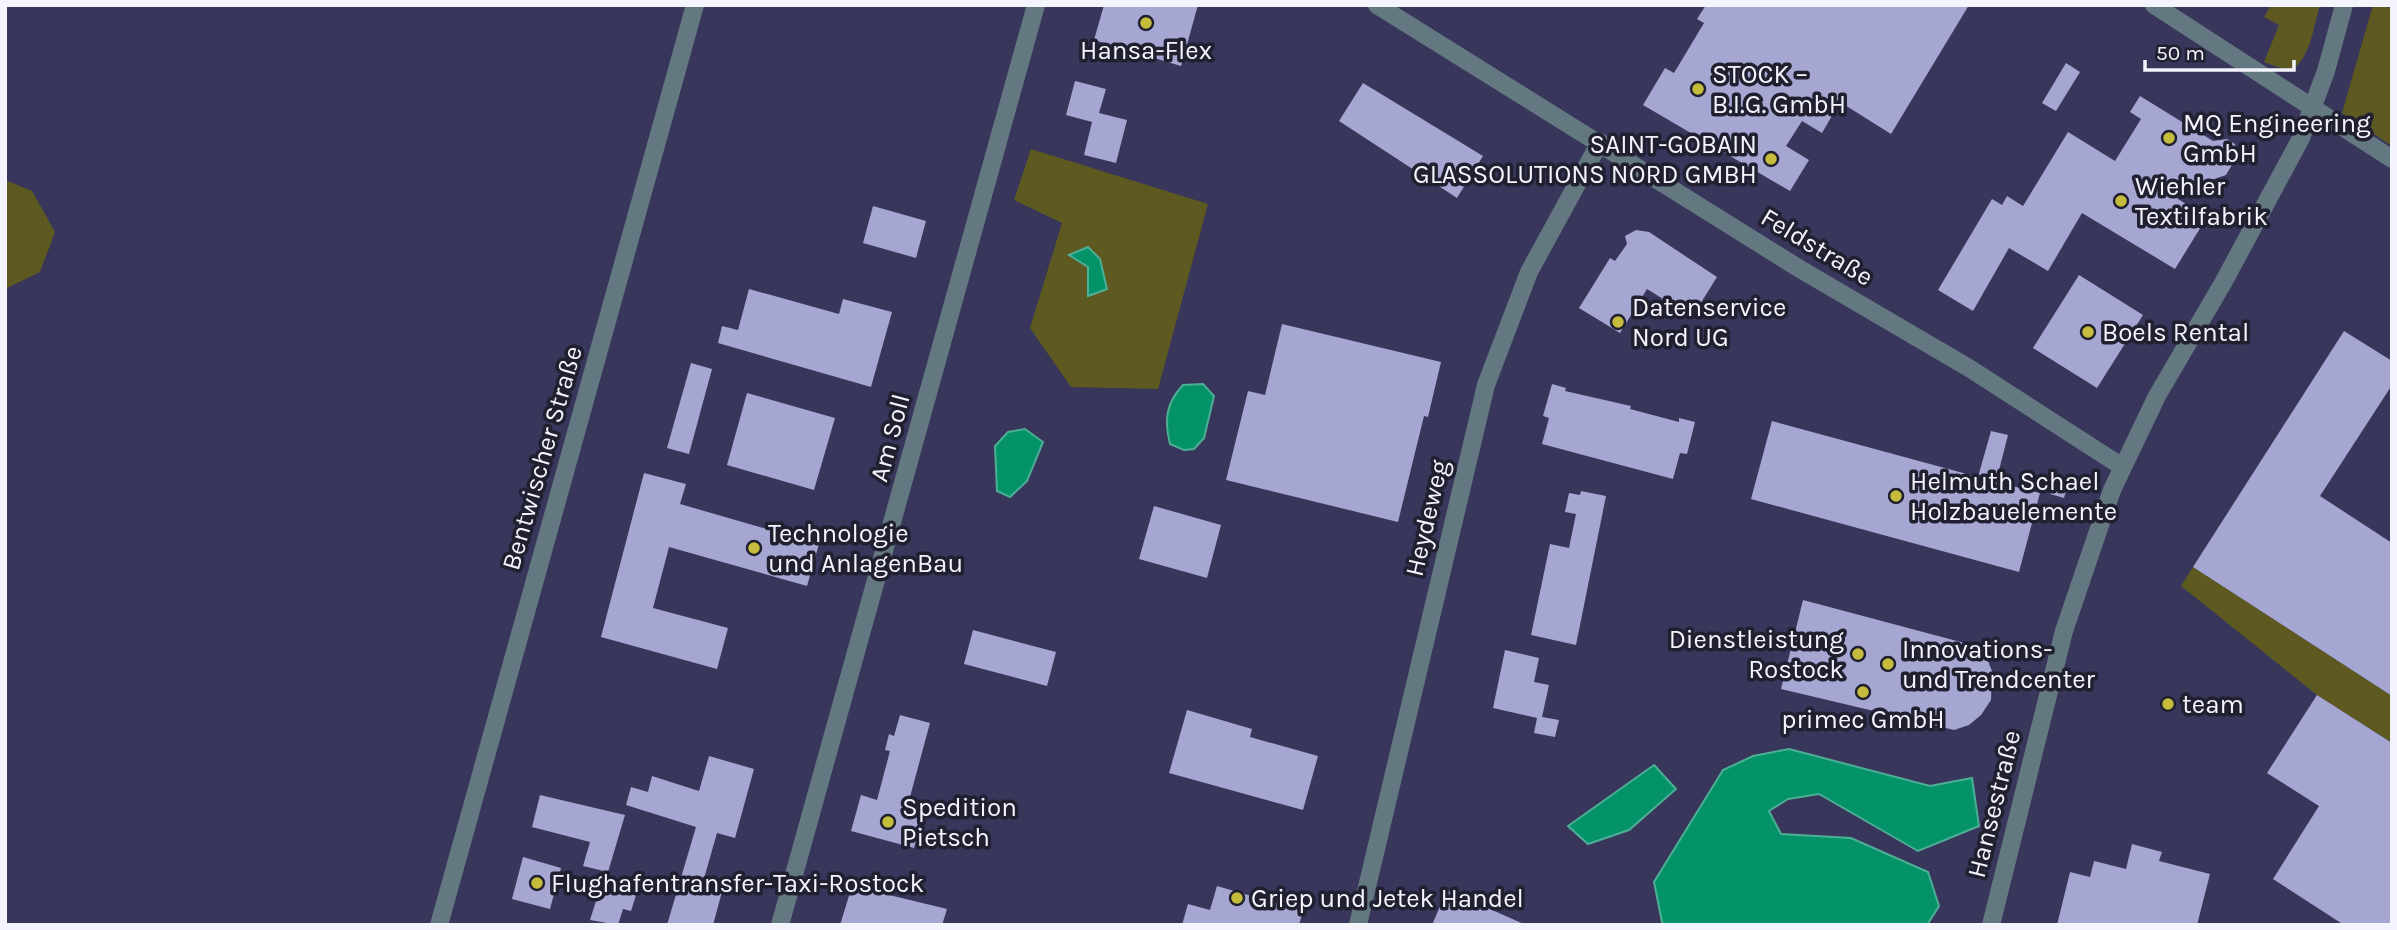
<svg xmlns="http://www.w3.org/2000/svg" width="2397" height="930" font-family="Karla,sans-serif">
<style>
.green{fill:#5d5921}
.water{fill:#049269;stroke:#4caf95;stroke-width:2}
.building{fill:#a6a6d2}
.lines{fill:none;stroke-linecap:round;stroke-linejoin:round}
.minor{stroke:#637881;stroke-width:18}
.poi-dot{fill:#c5bc3d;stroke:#202031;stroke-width:2.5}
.labels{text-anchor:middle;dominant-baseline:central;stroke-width:7;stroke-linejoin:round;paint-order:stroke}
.poi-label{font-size:26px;fill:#f4f4fd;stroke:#202031;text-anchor:start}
.street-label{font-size:26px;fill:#f4f4fd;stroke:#202031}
</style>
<rect width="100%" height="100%" fill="#38365b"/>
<g class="green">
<path d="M2271 5H2320C2313 27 2311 60 2289 71L2264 62 2279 25 2264 17Z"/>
<path d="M2373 5 2392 8V146L2342 113Z"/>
<path d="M1031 149 1208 204 1158 389 1071 387 1030 328 1062 223 1014 200Z"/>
<path d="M5 180 32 191 55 232 40 272 5 289Z"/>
<path d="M2193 567 2392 696V743L2317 695 2181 586Z"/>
</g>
<g class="water">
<path d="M1088 247 1100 259 1107 289 1088 296V267L1069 255Z"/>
<path d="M1203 384 1214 396 1204 438 1194 449 1184 450 1170 444C1164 420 1166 403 1183 385Z"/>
<path d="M1025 429 1043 442 1027 481 1010 497 997 491 995 446 1008 432Z"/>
<path d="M1789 749 1930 786 1972 778 1979 826 1918 851 1819 794 1788 799 1769 811 1781 834 1851 838 1928 872 1939 906 1927 925H1665L1662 922 1654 882 1723 770 1753 756Z"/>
<path d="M1654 765 1676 789 1629 830 1588 844 1568 826Z"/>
</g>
<g class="building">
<path d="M1104 5H1198L1181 66 1094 40Z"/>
<path d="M1706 5H1969L1891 134 1840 102 1822 133 1802 121 1786 146 1809 160 1790 191 1643 105 1665 68 1674 73 1704 23 1697 19Z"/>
<path d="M2066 63 2080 72 2056 111 2042 103Z"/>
<path d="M1075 81 1106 89 1099 113 1127 120 1116 163 1084 155 1092 122 1066 115Z"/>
<path d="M1363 83 1483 156 1457 198 1339 121Z"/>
<path d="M2140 96 2213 141 2227 139 2235 144 2237 156 2226 175 2170 194 2207 217 2175 269 2082 213 2048 271 2009 248 1973 311 1938 290 1992 199 2002 205 2007 196 2023 206 2068 132 2115 161 2141 119 2130 112Z"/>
<path d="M873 206 926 221 916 258 863 243Z"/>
<path d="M1636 230 1649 232 1717 277 1692 317 1647 289 1620 333 1579 308 1610 258 1615 261 1627 244 1625 236Z"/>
<path d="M2079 275 2143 315 2097 388 2033 348Z"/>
<path d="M749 289 839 314 843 299 892 312 871 387 718 343 722 326 738 330Z"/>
<path d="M1282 324 1441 362 1428 417 1424 416 1398 522 1226 480 1248 391 1265 395Z"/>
<path d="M2344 331 2392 361V385L2320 496 2392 543V696L2193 567Z"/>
<path d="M691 363 712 369 689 454 667 448Z"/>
<path d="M1552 384 1566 388 1565 391 1631 406 1630 409 1679 422V418L1695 422 1687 454 1680 453 1673 479 1542 444 1549 418 1543 416Z"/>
<path d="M747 393 835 418 814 490 727 465Z"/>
<path d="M1772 421 1978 477 1991 431 2008 435 1996 482 2040 493 2019 572 1751 499Z"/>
<path d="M644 473 686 484 680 504 819 544 807 586 669 547 653 608 728 628 717 669 601 637Z"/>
<path d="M2055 476 2069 480 2064 498 2050 494Z"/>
<path d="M1581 491 1606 496 1576 645 1531 635 1550 544 1569 548 1576 514 1565 512 1569 493 1580 495Z"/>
<path d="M1154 506 1221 525 1207 578 1139 559Z"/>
<path d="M1803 600 1972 645 1986 656 1992 671 1991 700 1981 715 1969 725 1954 730 1781 689Z"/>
<path d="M973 630 1056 652 1047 686 964 664Z"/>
<path d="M1505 650 1539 658 1534 682 1549 685 1542 717 1559 720 1555 737 1534 733 1537 718 1493 708Z"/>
<path d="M2317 695 2392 743V925H2344L2273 879 2319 806 2267 773Z"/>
<path d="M1187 710 1252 729 1250 737 1318 756 1303 810 1169 773Z"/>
<path d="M900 715 930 723 907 808 924 813 914 848 851 831 861 795 877 800 890 751 885 750 889 734 894 736Z"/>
<path d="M709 756 754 769 735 838 717 833 703 882 723 888 713 925H667L696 827 626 805 631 787 648 792 652 776 699 791Z"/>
<path d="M540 795 625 815 608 872 583 866 590 842 532 827Z"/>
<path d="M2132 844 2162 852 2159 861 2210 874 2197 925H2057L2070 872 2090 877 2094 861 2126 869Z"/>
<path d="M523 857 561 868 550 909 512 899Z"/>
<path d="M602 882 637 892 631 911 623 909 618 925 590 920Z"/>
<path d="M852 886 947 909 942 925H840Z"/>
<path d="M1217 886 1303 911 1299 925H1182L1188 904 1210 910Z"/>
<path d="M1447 890 1526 925H1432Z"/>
</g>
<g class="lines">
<g class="minor">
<path d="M1377 5 1800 269 1969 368 2121 466"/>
<path d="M2154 5 2392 159"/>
<path d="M439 925 695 5"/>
<path d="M780 925 1036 5"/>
<path d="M1358 925 1486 385 1529 272 1600 142"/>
<path d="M1991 925 2064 631 2112 490 2157 396 2223 283 2301 138 2326 71 2344 5"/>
</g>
</g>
<g class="poi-dot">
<circle cx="1146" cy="23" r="7"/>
<circle cx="1698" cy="89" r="7"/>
<circle cx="2169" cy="138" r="7"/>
<circle cx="1771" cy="159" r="7"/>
<circle cx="2121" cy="201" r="7"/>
<circle cx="1618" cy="322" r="7"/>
<circle cx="2088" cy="332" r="7"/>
<circle cx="1896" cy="496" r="7"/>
<circle cx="754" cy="548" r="7"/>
<circle cx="1858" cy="654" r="7"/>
<circle cx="1888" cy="664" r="7"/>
<circle cx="1863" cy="692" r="7"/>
<circle cx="2168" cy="704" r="7"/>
<circle cx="888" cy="822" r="7"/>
<circle cx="537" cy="883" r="7"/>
<circle cx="1237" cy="898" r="7"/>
</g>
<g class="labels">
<g class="poi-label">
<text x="1146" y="50" text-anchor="middle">Hansa-Flex</text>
<text x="1712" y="74">STOCK –<tspan x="1712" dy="30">B.I.G. GmbH</tspan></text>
<text x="2183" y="123">MQ Engineering<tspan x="2183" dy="30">GmbH</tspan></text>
<text x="1757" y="144" text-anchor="end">SAINT-GOBAIN<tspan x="1757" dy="30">GLASSOLUTIONS NORD GMBH</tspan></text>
<text x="2135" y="186">Wiehler<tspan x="2135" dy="30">Textilfabrik</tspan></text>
<text x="1632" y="307">Datenservice<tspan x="1632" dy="30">Nord UG</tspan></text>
<text x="2102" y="332">Boels Rental</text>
<text x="1910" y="481">Helmuth Schael<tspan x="1910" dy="30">Holzbauelemente</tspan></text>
<text x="768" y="533">Technologie<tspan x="768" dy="30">und AnlagenBau</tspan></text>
<text x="1844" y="639" text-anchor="end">Dienstleistung<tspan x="1844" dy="30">Rostock</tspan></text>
<text x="1902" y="649">Innovations-<tspan x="1902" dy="30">und Trendcenter</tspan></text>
<text x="2182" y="704">team</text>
<text x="1863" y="719" text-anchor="middle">primec GmbH</text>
<text x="902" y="807">Spedition<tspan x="902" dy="30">Pietsch</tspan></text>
<text x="551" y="883">Flughafentransfer-Taxi-Rostock</text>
<text x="1251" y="898">Griep und Jetek Handel</text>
</g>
<g class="street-label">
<text transform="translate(1817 247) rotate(31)">Feldstraße</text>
<text transform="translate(890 438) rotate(-75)">Am Soll</text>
<text transform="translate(542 458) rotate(-74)">Bentwischer Straße</text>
<text transform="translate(1427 518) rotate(-77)">Heydeweg</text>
<text transform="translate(1994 804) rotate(-76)">Hansestraße</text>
</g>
</g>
<rect width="2397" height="930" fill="none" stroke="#f4f4fd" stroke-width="14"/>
<path d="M2145 60v10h149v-10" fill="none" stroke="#f4f4fd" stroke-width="3.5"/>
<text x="2156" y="60" font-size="21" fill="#f4f4fd" stroke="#202031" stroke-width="5" paint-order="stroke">50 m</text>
</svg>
